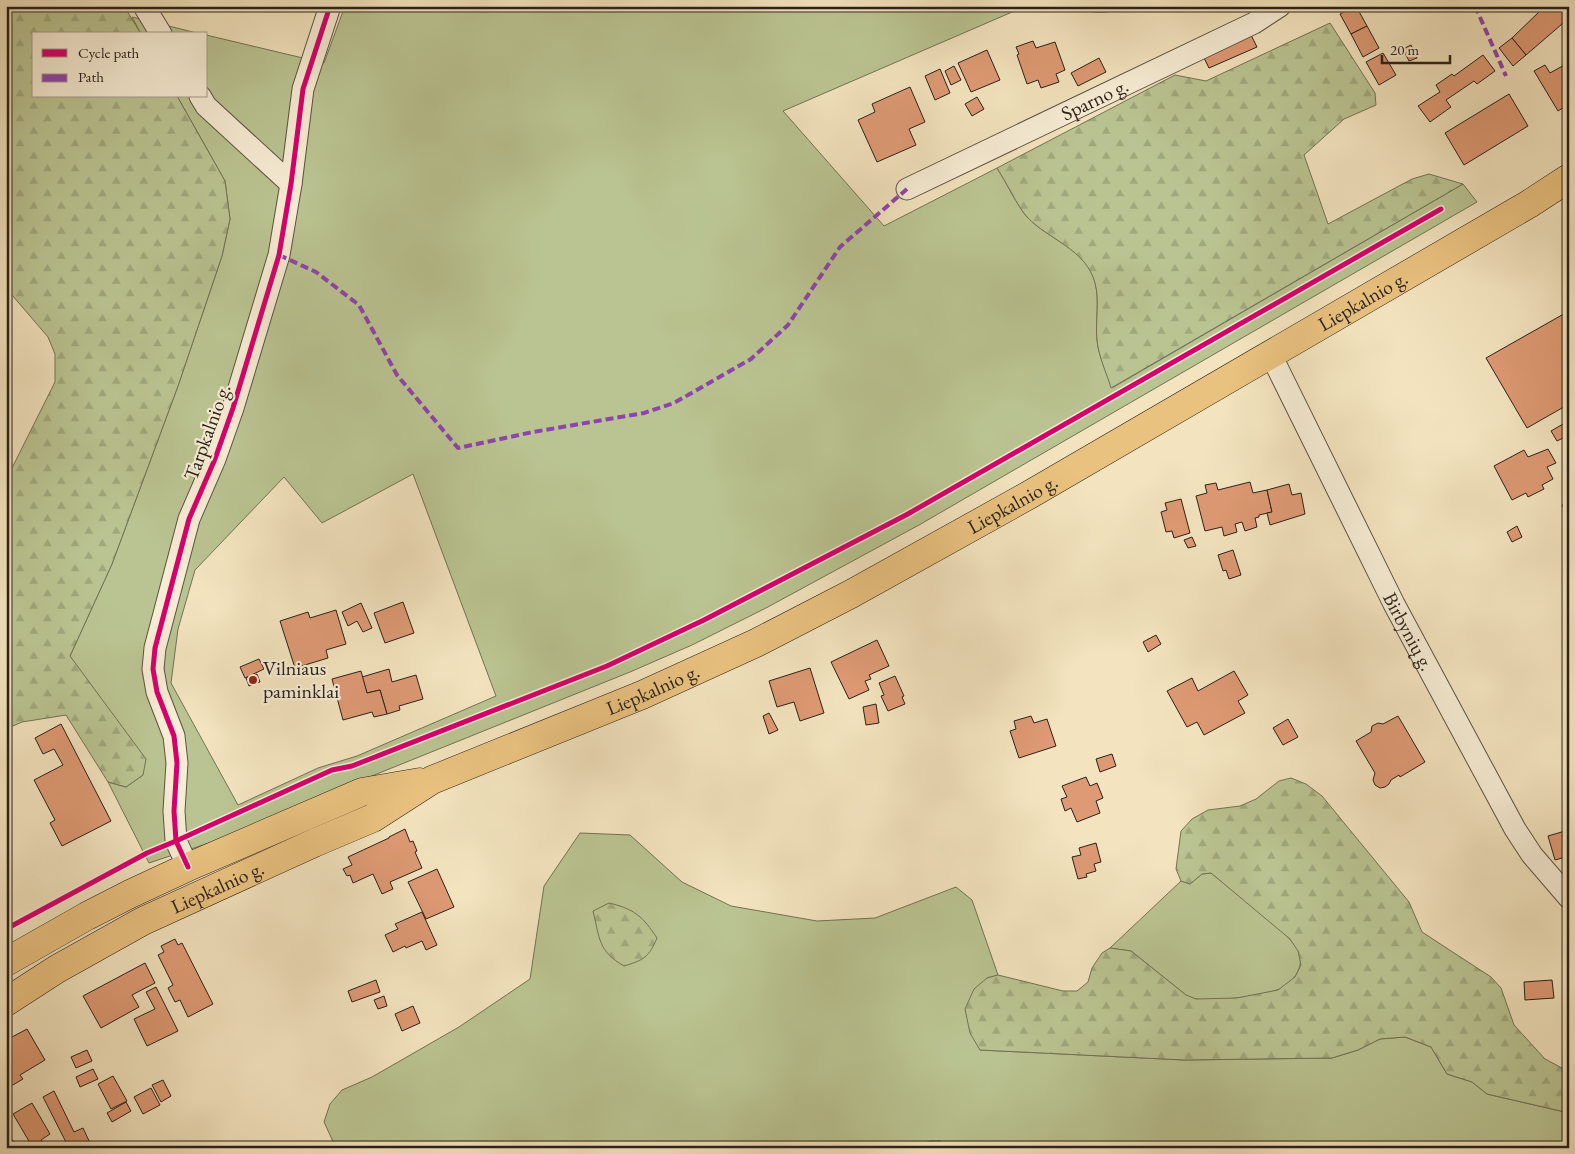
<svg xmlns="http://www.w3.org/2000/svg" width="1575" height="1154" font-family="'EB Garamond',serif">
<style>
.green{fill:#bac492;stroke:#727256;fill-rule:evenodd}
.forest{fill:url(#forest-firs);stroke:#727256}
.building{fill:#de9a74;stroke:#2a2019}
.lines{fill:none;stroke-linecap:round;stroke-linejoin:round}
.street-casing{stroke:#5c5142;stroke-width:23}
.primary-casing{stroke:#2a2019;stroke-width:29}
.street{stroke:#f7edd5;stroke-width:21}
.primary{stroke:#eac280;stroke-width:28}
.quiet{stroke:#8e44ad;stroke-width:4;stroke-dasharray:8 4;stroke-linecap:butt}
.cycleway-casing{stroke:#f7edd5;stroke-width:8}
.cycleway{stroke:#d6006c;stroke-width:5}
.poi-dot{fill:#8f2418;stroke:#f7edd5;stroke-width:2}
.labels{text-anchor:middle;dominant-baseline:central;stroke-width:4.5;stroke-linejoin:round;paint-order:stroke}
.street-label{font-size:20px;fill:#2a2019;stroke:#f7edd5}
.poi-label{font-size:20px;fill:#2a2019;stroke:#f7edd5;text-anchor:start}
</style>
<defs>
<pattern id="forest-firs" width="22" height="20" patternUnits="userSpaceOnUse" patternTransform="scale(1.25)"><rect width="22" height="20" fill="#bac492"/><path d="M5 1l3.5 6h-7zM16 11l3.5 6h-7z" fill="#a0a87d"/></pattern>
</defs>
<rect width="100%" height="100%" fill="#f3e4bf"/>
<filter id="stains"><feTurbulence type="fractalNoise" baseFrequency=".004" numOctaves="4"/><feColorMatrix values="0 0 0 0 .2 0 0 0 0 .09 0 0 0 0 .02 0 0 0 .5 -.17"/></filter>
<radialGradient id="worn" r=".72"><stop offset=".6" stop-color="#630" stop-opacity="0"/><stop offset="1" stop-color="#630" stop-opacity=".3"/></radialGradient>
<g class="green">
<path d="M345 6H1026L783 111 884 226 997 168C1005 180 1018 207 1027 217 1049 240 1086 249 1095 282 1100 301 1095 322 1097 340 1098 354 1107 374 1112 388L1463 184 1477 202 919 525 766 608 692 645 630 672 347 786 230 836 149 863 108 782 126 787 143 775 70 656 112 564 178 386 222 256 230 219 225 181 177 96H206V35L324 63ZM413 474 496 696 357 756 318 768 238 805 171 683 178 629 195 570 284 477 322 523Z"/>
<path d="M1073 6H1130C1107 14 1095 15 1073 6Z"/>
<path d="M132 17 201 34H141Z"/>
<path d="M580 833 630 835 682 882 731 906 817 921 875 918 956 887 972 900 998 975 987 978 980 1050 1184 1060 1332 1058 1358 1050 1380 1039 1405 1037 1431 1047 1447 1074 1472 1082 1487 1094 1569 1113V1148H944V1145L940 1141 906 1148H336L324 1122 330 1104 342 1090 372 1077 459 1027 530 979 544 886Z"/>
<path d="M1211 873C1229 888 1292 934 1299 952 1305 968 1292 985 1277 990 1259 996 1215 1002 1197 999 1193 999 1189 997 1186 995L1131 951 1110 948 1181 881 1190 884 1202 874Z"/>
</g>
<g class="forest">
<path d="M6 6H124L141 34H34V96H177L225 181 230 219 222 256 178 386 112 564 70 656 146 759 143 775 126 787 108 782 66 715 22 722 6 729V480L55 382V354L48 337 6 288Z"/>
<path d="M1330 23 1375 93 1376 105 1344 119 1304 155 1328 224 1412 179 1429 174 1463 184 1111 388C1107 374 1098 355 1097 340 1095 322 1100 301 1095 283 1086 249 1049 240 1027 217 1018 207 1005 180 997 168L1175 75 1206 81Z"/>
<path d="M1291 778 1306 784 1322 796 1409 902 1422 932 1491 977 1501 988 1514 1025 1545 1059 1562 1068 1569 1069V1113L1487 1094 1472 1082 1447 1074 1431 1047 1405 1037 1380 1039 1358 1050 1332 1058 1184 1060 980 1050 970 1033 965 1009 974 989 987 978 998 975 1063 991H1077L1088 982 1092 968 1102 953 1110 948 1131 951 1186 995 1196 999 1237 998 1278 990 1295 977 1301 965 1298 951 1290 939 1211 873 1202 874 1190 884 1181 881 1176 869 1181 831 1192 819 1208 810 1240 806 1256 799 1279 781Z"/>
<path d="M609 903C635 909 643 917 657 938 649 957 644 960 624 966 598 951 600 939 593 911Z"/>
<path d="M931 1141H940L944 1145V1148H906Z"/>
</g>
<g class="building">
<path d="M1356 6 1367 26 1351 34 1340 14Z"/>
<path d="M1538 6H1569V18L1526 55 1512 38 1541 10Z"/>
<path d="M1367 26 1379 48 1363 57 1351 34Z"/>
<path d="M1251 35 1257 47 1209 68 1203 56Z"/>
<path d="M1512 38 1526 55 1513 66 1499 48Z"/>
<path d="M1033 41 1036 48 1055 42 1065 70 1056 74 1059 82 1041 88 1038 80 1027 84 1017 55 1019 54 1016 47Z"/>
<path d="M1411 45 1417 58 1409 61 1403 49Z"/>
<path d="M987 50 1000 80 971 92 958 63Z"/>
<path d="M1383 53 1396 75 1379 85 1366 62Z"/>
<path d="M1569 53V104L1558 111 1534 71 1545 65 1550 73 1568 63 1564 56Z"/>
<path d="M1483 55 1495 71 1477 84 1474 81 1446 100 1451 107 1430 122 1418 106 1440 92 1436 85 1452 74 1454 76Z"/>
<path d="M1099 58 1106 72 1078 86 1071 73Z"/>
<path d="M954 66 961 80 951 85 945 71Z"/>
<path d="M940 69 950 93 935 100 925 76Z"/>
<path d="M910 87 925 122 909 129 916 145 877 162 858 120 875 112 872 104Z"/>
<path d="M1509 94 1528 126 1464 165 1445 133Z"/>
<path d="M977 97 984 109 972 116 965 104Z"/>
<path d="M1569 311V404L1527 428 1486 358Z"/>
<path d="M1563 424 1569 435 1557 441 1551 431Z"/>
<path d="M1548 449 1556 463 1547 467 1553 479 1542 485 1544 489 1528 497 1526 493 1512 500 1494 466 1524 450 1528 457Z"/>
<path d="M1250 482 1253 493 1267 490 1272 512 1259 515V517L1255 518 1257 527 1245 531 1242 522 1235 524 1237 532 1224 536 1222 527 1205 531 1196 496 1207 493 1205 485 1216 483 1218 490Z"/>
<path d="M1289 484 1292 495 1301 493 1305 514 1270 525 1267 513 1272 512 1267 490Z"/>
<path d="M1181 499 1190 533 1174 538 1172 531 1166 532 1161 512 1167 510 1165 503Z"/>
<path d="M1569 501V512L1566 513 1562 505Z"/>
<path d="M1517 526 1522 537 1512 542 1507 532Z"/>
<path d="M1192 537 1196 546 1188 548 1184 540Z"/>
<path d="M1233 550 1241 575 1229 579 1226 570 1223 571 1218 555Z"/>
<path d="M403 602 414 633 385 643 374 613Z"/>
<path d="M361 603 372 628 363 632 357 621 348 626 342 612Z"/>
<path d="M336 610 346 644 326 650 328 658 295 668 280 621 308 612 310 618Z"/>
<path d="M1156 635 1161 644 1148 652 1143 642Z"/>
<path d="M877 640 889 666 869 675 871 679 865 681 869 690 849 699 831 662Z"/>
<path d="M259 659 264 669 245 678 240 667Z"/>
<path d="M810 668 824 713 800 721 794 702 777 707 769 681Z"/>
<path d="M389 669 392 682 416 675 423 699 399 706 400 710 387 714 380 690 367 693 362 677Z"/>
<path d="M361 671 367 693 380 690 387 714 374 717 372 712 343 720 332 679Z"/>
<path d="M1234 671 1248 695 1238 701 1245 713 1204 735 1197 722 1187 727 1167 691 1192 678 1198 691Z"/>
<path d="M257 674 260 682 249 686 246 678Z"/>
<path d="M895 676 904 696 902 697 905 704 888 711 881 696 884 695 879 683Z"/>
<path d="M876 704 879 723 866 725 863 707Z"/>
<path d="M769 713 778 730 769 734 763 716Z"/>
<path d="M1031 716 1034 723 1047 719 1056 746 1019 758 1010 731 1016 729 1014 721Z"/>
<path d="M1398 716 1425 762 1400 777 1399 775 1391 780 1389 784 1385 787 1380 788 1375 785 1373 780 1375 773 1356 741 1371 732 1372 726 1378 723 1383 724Z"/>
<path d="M1288 719 1298 737 1283 745 1273 728Z"/>
<path d="M61 724 111 821 62 846 50 823 55 820 34 780 63 765 54 749 43 754 35 738Z"/>
<path d="M1112 754 1116 766 1100 772 1096 759Z"/>
<path d="M1086 777 1090 786 1097 783 1103 798 1096 801 1100 813 1077 822 1071 808 1065 811 1061 799 1067 797 1062 786Z"/>
<path d="M405 829 410 842 413 841 417 851 415 852 422 868 390 882 393 889 382 894 373 874 353 883 350 875 347 876 343 869 352 865 348 857 389 838V837Z"/>
<path d="M1565 831 1569 845V856L1555 860 1548 836Z"/>
<path d="M1096 843 1101 862 1094 864 1096 871 1086 874 1087 877 1078 879 1072 857 1081 855 1079 848Z"/>
<path d="M437 869 454 907 426 919 408 882Z"/>
<path d="M422 912 437 945 426 950 422 941 406 948 405 946 393 952 385 935 398 929 395 924Z"/>
<path d="M175 939 178 945 182 943 213 1004 188 1017 180 1000 175 1002 168 988 173 985 158 955 164 952 161 946Z"/>
<path d="M145 963 155 983 132 995 139 1007 101 1028 83 996Z"/>
<path d="M376 980 380 992 352 1002 348 991Z"/>
<path d="M1552 980 1554 998 1525 1000 1524 982Z"/>
<path d="M156 987 178 1031 147 1046 134 1019 155 1009 146 992Z"/>
<path d="M1567 987H1569V1026H1565Z"/>
<path d="M384 996 387 1006 378 1009 374 1000Z"/>
<path d="M413 1006 420 1023 402 1031 395 1014Z"/>
<path d="M27 1029 45 1060 20 1075 23 1079 6 1089V1036L10 1034 12 1037Z"/>
<path d="M87 1050 92 1061 76 1068 71 1057Z"/>
<path d="M93 1069 98 1079 80 1087 76 1077Z"/>
<path d="M113 1076 127 1101 111 1109 98 1084Z"/>
<path d="M163 1080 171 1096 161 1102 152 1085Z"/>
<path d="M151 1088 160 1105 143 1114 134 1097Z"/>
<path d="M54 1091 74 1132 83 1128 90 1143 81 1148H69L43 1097Z"/>
<path d="M126 1102 131 1111 112 1122 107 1113Z"/>
<path d="M32 1103 50 1134 41 1140 45 1146 43 1148H33L13 1114Z"/>
<path d="M6 1129 17 1148H6Z"/>
<path d="M55 1143 57 1148H45Z"/>
</g>
<g class="lines">
<defs>
<g id="street">
<path d="M144 6 161 34"/>
<path d="M200 96 206 106 291 184"/>
<path id="s1" d="M907 189 1254 23 1280 6"/>
<path id="s2" d="M1270 353 1394 604 1515 829 1532 855 1569 898"/>
<path d="M188 867 176 841 174 811 177 763 174 736 157 692 153 669 155 648 189 519 215 459 233 408 279 255 291 184 303 89 330 6"/>
</g>
<g id="primary">
<path d="M6 962 87 916 130 894 188 867 362 792 420 782"/>
<path id="s3" d="M6 1002 57 969 143 921 314 843 373 818 432 780 642 695 756 643 851 594 1029 495 1529 204 1569 178"/>
</g>
</defs>
<use href="#street" class="street-casing"/>
<use href="#primary" class="primary-casing"/>
<use href="#street" class="street"/>
<use href="#primary" class="primary"/>
<g class="quiet">
<path d="M1475 6 1506 76"/>
<path d="M279 255 316 272 359 305 397 375 458 448 533 432 644 413 674 403 751 359 788 325 840 247 907 189"/>
</g>
<defs>
<g id="cycleway">
<path d="M188 867 176 841 174 811 177 763 174 736 157 692 153 669 155 648 189 519 215 459 233 408 279 255 291 184 303 89 330 6"/>
<path d="M6 929 147 853 176 841 332 770 352 766 607 666 704 620 906 515 1441 209"/>
</g>
</defs>
<use href="#cycleway" class="cycleway-casing"/>
<use href="#cycleway" class="cycleway"/>
</g>
<circle class="poi-dot" cx="253" cy="680" r="5"/>
<g class="labels">
<g class="street-label">
<text stroke="none"><textPath href="#s1" startOffset="208">Sparno g.</textPath></text>
<text stroke="none"><textPath href="#s3" startOffset="1530">Liepkalnio g.</textPath></text>
<text transform="translate(207 432) rotate(-70)">Tarpkalnio g.</text>
<text stroke="none"><textPath href="#s3" startOffset="1125">Liepkalnio g.</textPath></text>
<text stroke="none"><textPath href="#s2" startOffset="311">Birbynių g.</textPath></text>
<text stroke="none"><textPath href="#s3" startOffset="720">Liepkalnio g.</textPath></text>
<text stroke="none"><textPath href="#s3" startOffset="241">Liepkalnio g.</textPath></text>
</g>
<g class="poi-label">
<text x="263" y="668">Vilniaus<tspan x="263" dy="23">paminklai</tspan></text>
</g>
</g>
<rect width="1575" height="1154" fill="none" stroke="#f3e4bf" stroke-width="25"/>
<rect x="8" y="8" width="1560" height="1139" fill="none" stroke="#2a2019" stroke-width="2.5"/>
<rect x="12" y="12" width="1550" height="1129" fill="none" stroke="#2a2019"/>
<rect x="32" y="32" width="175" height="65" fill="#f7edd5" stroke="#a59b8a"/>
<rect x="42" y="49" width="25" height="8" fill="#d6006c" stroke="#a59b8a"/>
<text x="78" y="58" font-size="15" fill="#2a2019">Cycle path</text>
<rect x="42" y="74" width="25" height="8" fill="#8e44ad" stroke="#a59b8a"/>
<text x="78" y="82" font-size="15" fill="#2a2019">Path</text>
<path d="M1382 55v8h68v-8" fill="none" stroke="#2a2019" stroke-width="2.5"/>
<text x="1390" y="55" font-size="15" fill="#2a2019" stroke="#f7edd5" stroke-width="4" paint-order="stroke">20 m</text>
<rect width="100%" height="100%" filter="url(#stains)"/>
<rect width="100%" height="100%" fill="url(#worn)"/>
</svg>
